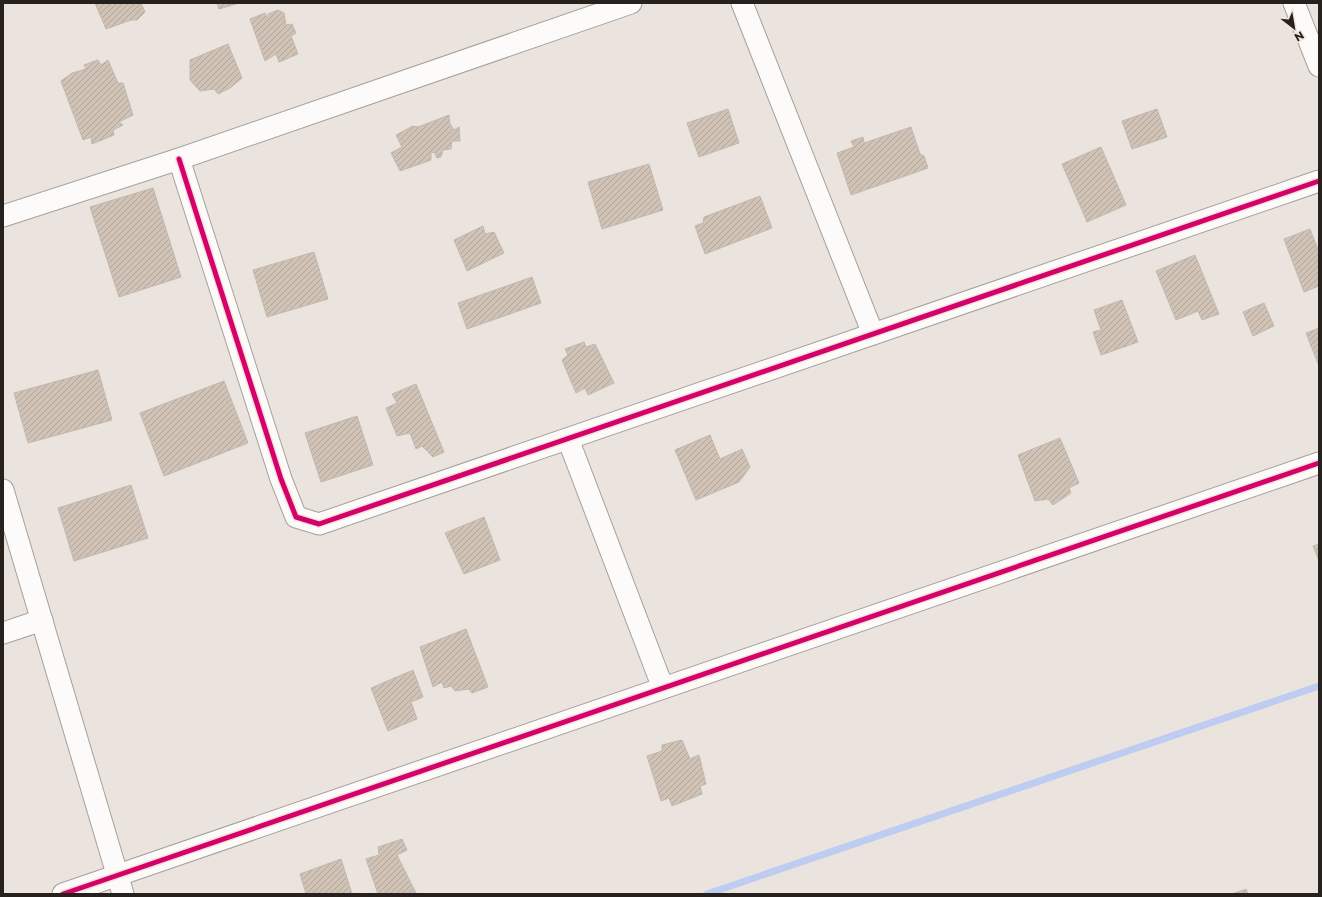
<svg xmlns="http://www.w3.org/2000/svg" width="1322" height="897" font-family="Montserrat,sans-serif">
<style>
.lines{fill:none;stroke-linecap:round;stroke-linejoin:round}
.stream{stroke:#beccf1;stroke-width:7}
.building{fill:url(#building-hatch);stroke:#bfb9b4}
.minor-casing{stroke:#a6a09b;stroke-width:23}
.minor{stroke:#fcfbfa;stroke-width:21}
.cycleway-casing{stroke:#f1e4d8;stroke-width:8}
.cycleway{stroke:#d6006c;stroke-width:5}
</style>
<defs>
<pattern id="building-hatch" width="6" height="6" patternUnits="userSpaceOnUse"><rect width="6" height="6" fill="#d0c2b4"/><path d="M-1 1l2-2M0 6l6-6M5 7l2-2" fill="none" stroke="#b2a69a"/></pattern>
</defs>
<rect width="100%" height="100%" fill="#ebe4de"/>
<g class="lines">
<path class="stream" d="M707 894 1319 686"/>
</g>
<g class="building">
<path d="M95 3H141L145 12 137 20H131L106 29Z"/>
<path d="M217 3H239L219 9Z"/>
<path d="M278 10 284 13 286 25 292 24 296 33 291 36 298 54 279 62 276 54 265 61 250 19 265 13 268 20V14Z"/>
<path d="M228 44 242 78 230 88 218 94 214 89 200 91 190 80V60Z"/>
<path d="M98 60 101 65 108 60 118 83H123L133 115 119 122 123 125 113 130 114 135 92 144 91 137 83 140 61 81 72 73 86 69 84 65Z"/>
<path d="M728 109 739 143 699 157 687 123Z"/>
<path d="M1157 109 1167 137 1132 149 1122 121Z"/>
<path d="M449 115 450 124 454 130 459 127 460 141H452L451 149 443 150 441 157 437 158 435 153 431 152V160L400 171 391 153 402 147 396 135 413 126 418 127Z"/>
<path d="M911 127 920 154 924 156 928 168 851 195 837 153 854 147 851 141 863 137 864 143Z"/>
<path d="M1101 147 1126 205 1087 222 1062 164Z"/>
<path d="M649 164 663 210 602 229 588 182Z"/>
<path d="M153 188 181 277 119 297 90 207Z"/>
<path d="M760 196 772 228 705 254 695 226 703 223 704 217Z"/>
<path d="M483 226 485 234 494 232 504 253 467 271 454 240Z"/>
<path d="M1310 229 1319 252V286L1304 292 1284 239Z"/>
<path d="M314 252 328 299 267 317 253 270Z"/>
<path d="M1195 255 1219 314 1202 320 1198 311 1176 320 1156 271Z"/>
<path d="M532 277 541 303 467 329 458 303Z"/>
<path d="M1122 300 1138 342 1101 355 1093 332 1101 330 1094 310Z"/>
<path d="M1264 303 1274 326 1253 336 1243 312Z"/>
<path d="M1319 328V366L1306 333Z"/>
<path d="M584 342 586 347 595 344 614 383 588 395 585 388 576 393 562 360 568 355 565 349Z"/>
<path d="M98 370 112 420 28 443 14 393Z"/>
<path d="M224 381 248 443 164 476 140 413Z"/>
<path d="M416 384 444 452 433 457 422 446 416 449 410 433 397 436 386 408 397 403 392 394Z"/>
<path d="M357 416 373 465 321 482 305 433Z"/>
<path d="M710 435 720 459 742 449 750 467 739 482 696 500 675 450Z"/>
<path d="M1060 438 1079 483 1069 488 1071 493 1053 505 1048 499 1035 501 1018 455Z"/>
<path d="M131 485 148 538 74 561 58 508Z"/>
<path d="M484 517 500 560 464 574 445 533Z"/>
<path d="M1319 544V561L1313 546Z"/>
<path d="M466 629 488 687 472 693 469 689 455 691 451 686 444 688 442 682 433 687 420 647Z"/>
<path d="M413 670 423 697 411 702 417 719 388 731 371 688Z"/>
<path d="M682 740 690 759 699 755 706 784 700 786 702 794 672 806 669 798 661 801 647 756 662 751V745Z"/>
<path d="M402 839 407 850 397 855 416 893 378 894 366 859 379 855 378 847Z"/>
<path d="M341 859 352 894H306L300 874Z"/>
<path d="M1246 889 1248 894H1232Z"/>
</g>
<g class="lines">
<defs>
<g id="minor">
<path d="M742 3 873 334"/>
<path d="M1294 3 1319 66"/>
<path d="M179 159 281 479 296 517 319 524 1319 181"/>
<path d="M3 216 179 159 631 3"/>
<path d="M568 439 663 688"/>
<path d="M3 490 123 894"/>
<path d="M3 633 42 620"/>
<path d="M63 894 1319 463"/>
</g>
</defs>
<use href="#minor" class="minor-casing"/>
<use href="#minor" class="minor"/>
<defs>
<g id="cycleway">
<path d="M179 159 281 479 296 517 319 524 1319 181"/>
<path d="M63 894 1319 463"/>
</g>
</defs>
<use href="#cycleway" class="cycleway-casing"/>
<use href="#cycleway" class="cycleway"/>
</g>
<rect width="1322" height="897" fill="none" stroke="#26211d" stroke-width="8"/>
<g transform="translate(1294 28) rotate(149)" stroke="#f1e4d8" stroke-width="3" paint-order="stroke">
<path d="M0-3L7 15L0 10L-7 15Z" fill="#26211d"/>
<text y="-6" font-size="11" font-weight="bold" text-anchor="middle" fill="#26211d">N</text>
</g>
</svg>
